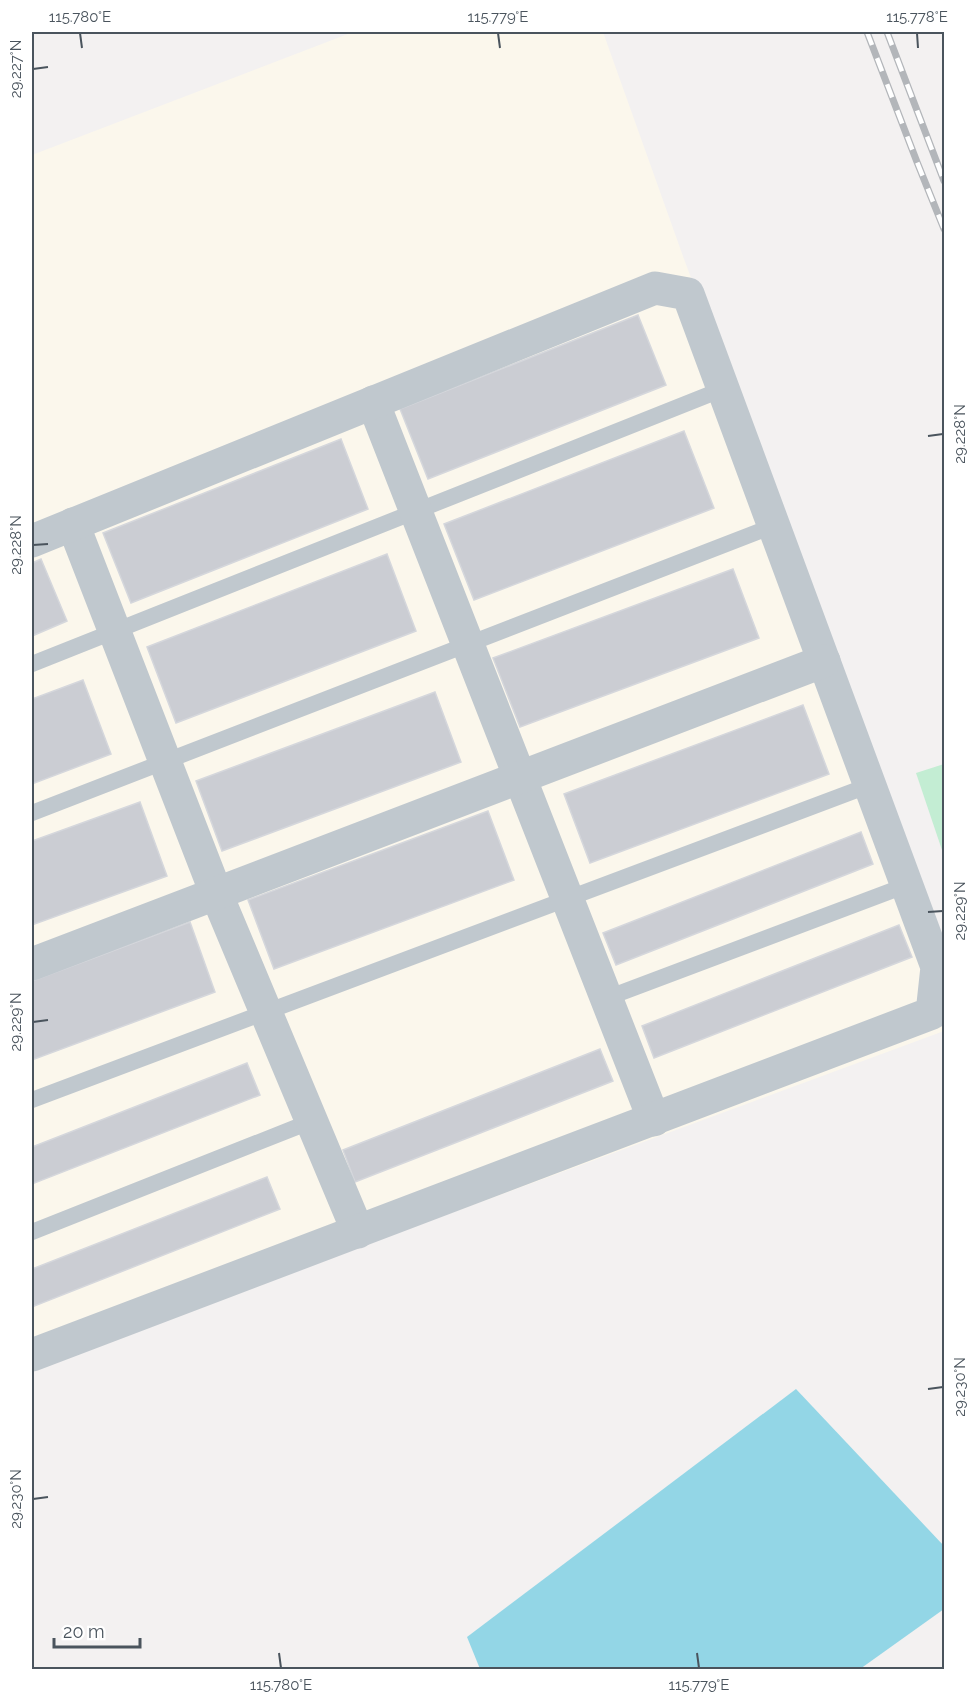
<svg xmlns="http://www.w3.org/2000/svg" width="976" height="1701" font-family="Raleway,sans-serif">
<style>
.commercial{fill:#fbf7ec}
.green{fill:#c3edd3}
.water{fill:#93d6e6}
.building{fill:#cbcdd3;stroke:#d5d7dc;stroke-width:1.5}
.lines{fill:none;stroke-linecap:round;stroke-linejoin:round}
.lane{stroke:#c0c8ce;stroke-width:16}
.street{stroke:#c0c8ce;stroke-width:33}
.rail-casing{stroke:#b3b6ba;stroke-width:7}
.rail{stroke:#fff;stroke-width:4.5;stroke-dasharray:14;stroke-linecap:butt}
.ticks{fill:none;stroke:#4a545d;stroke-width:2}
.neatline{fill:none;stroke:#4a545d;stroke-width:2}
.ticks-label{font-size:15px;text-anchor:middle;fill:#4a545d}
</style>
<rect width="100%" height="100%" fill="#f3f1f1"/>
<path class="commercial" d="M353 32H603L684 259 944 954V1031L32 1368V155Z"/>
<path class="green" d="M944 764V856L916 773Z"/>
<path class="water" d="M796 1389 944 1546V1609L860 1669H480L467 1637Z"/>
<g class="building">
<path d="M638 315 666 385 428 479 400 409Z"/>
<path d="M684 431 714 508 474 600 444 524Z"/>
<path d="M341 439 368 509 131 603 103 533Z"/>
<path d="M387 554 416 631 176 723 147 647Z"/>
<path d="M41 559 67 621 32 636V563Z"/>
<path d="M733 569 759 638 520 727 493 658Z"/>
<path d="M83 680 111 754 32 784V699Z"/>
<path d="M435 692 461 762 222 851 196 781Z"/>
<path d="M803 705 829 774 590 863 564 794Z"/>
<path d="M140 802 167 876 32 925V841Z"/>
<path d="M488 811 514 880 274 969 248 900Z"/>
<path d="M861 832 873 864 616 965 603 933Z"/>
<path d="M190 922 215 992 32 1060V981Z"/>
<path d="M899 925 912 957 654 1058 642 1026Z"/>
<path d="M600 1049 613 1081 355 1182 343 1150Z"/>
<path d="M247 1063 260 1095 32 1184V1147Z"/>
<path d="M267 1177 280 1209 32 1307V1269Z"/>
</g>
<g class="lines">
<g class="lane">
<path d="M32 664 723 389"/>
<path d="M32 813 773 526"/>
<path d="M607 998 907 885"/>
<path d="M32 1100 870 785"/>
<path d="M32 1232 312 1121"/>
</g>
<g class="street">
<path d="M373 402 654 1120"/>
<path d="M73 524 216 893 358 1232"/>
<path d="M32 541 655 288 688 294 937 967 932 1013 32 1355"/>
<path d="M32 964 824 661"/>
</g>
<defs>
<g id="rail">
<path d="M867 32 917 162 944 229"/>
<path d="M887 32 944 181"/>
</g>
</defs>
<use href="#rail" class="rail-casing"/>
<use href="#rail" class="rail"/>
</g>
<path class="ticks" d="M80 33 82 48M498 33 500 48M917 33 918 48M33 69 48 67M928 436 943 434M33 545 48 544M928 912 943 911M33 1022 48 1020M928 1389 943 1387M33 1499 48 1497M279 1653 281 1668M697 1653 699 1668"/>
<rect width="976" height="1701" fill="none" stroke="#ffffff" stroke-width="66"/>
<path d="M54 1638v9h86v-9" fill="none" stroke="#4a545d" stroke-width="3"/>
<text x="63" y="1638" font-size="18" fill="#4a545d" stroke="#ffffff" stroke-width="4.5" paint-order="stroke">20 m</text>
<rect x="33" y="33" width="910" height="1635" class="neatline"/>
<g class="ticks-label">
<text x="80" y="22">115.780°E</text>
<text x="498" y="22">115.779°E</text>
<text x="917" y="22">115.778°E</text>
<text transform="translate(16 69) rotate(-90)" y="5">29.227°N</text>
<text transform="translate(960 434) rotate(-90)" y="5">29.228°N</text>
<text transform="translate(16 545) rotate(-90)" y="5">29.228°N</text>
<text transform="translate(960 911) rotate(-90)" y="5">29.229°N</text>
<text transform="translate(16 1022) rotate(-90)" y="5">29.229°N</text>
<text transform="translate(960 1387) rotate(-90)" y="5">29.230°N</text>
<text transform="translate(16 1499) rotate(-90)" y="5">29.230°N</text>
<text x="281" y="1690">115.780°E</text>
<text x="699" y="1690">115.779°E</text>
</g>
</svg>
